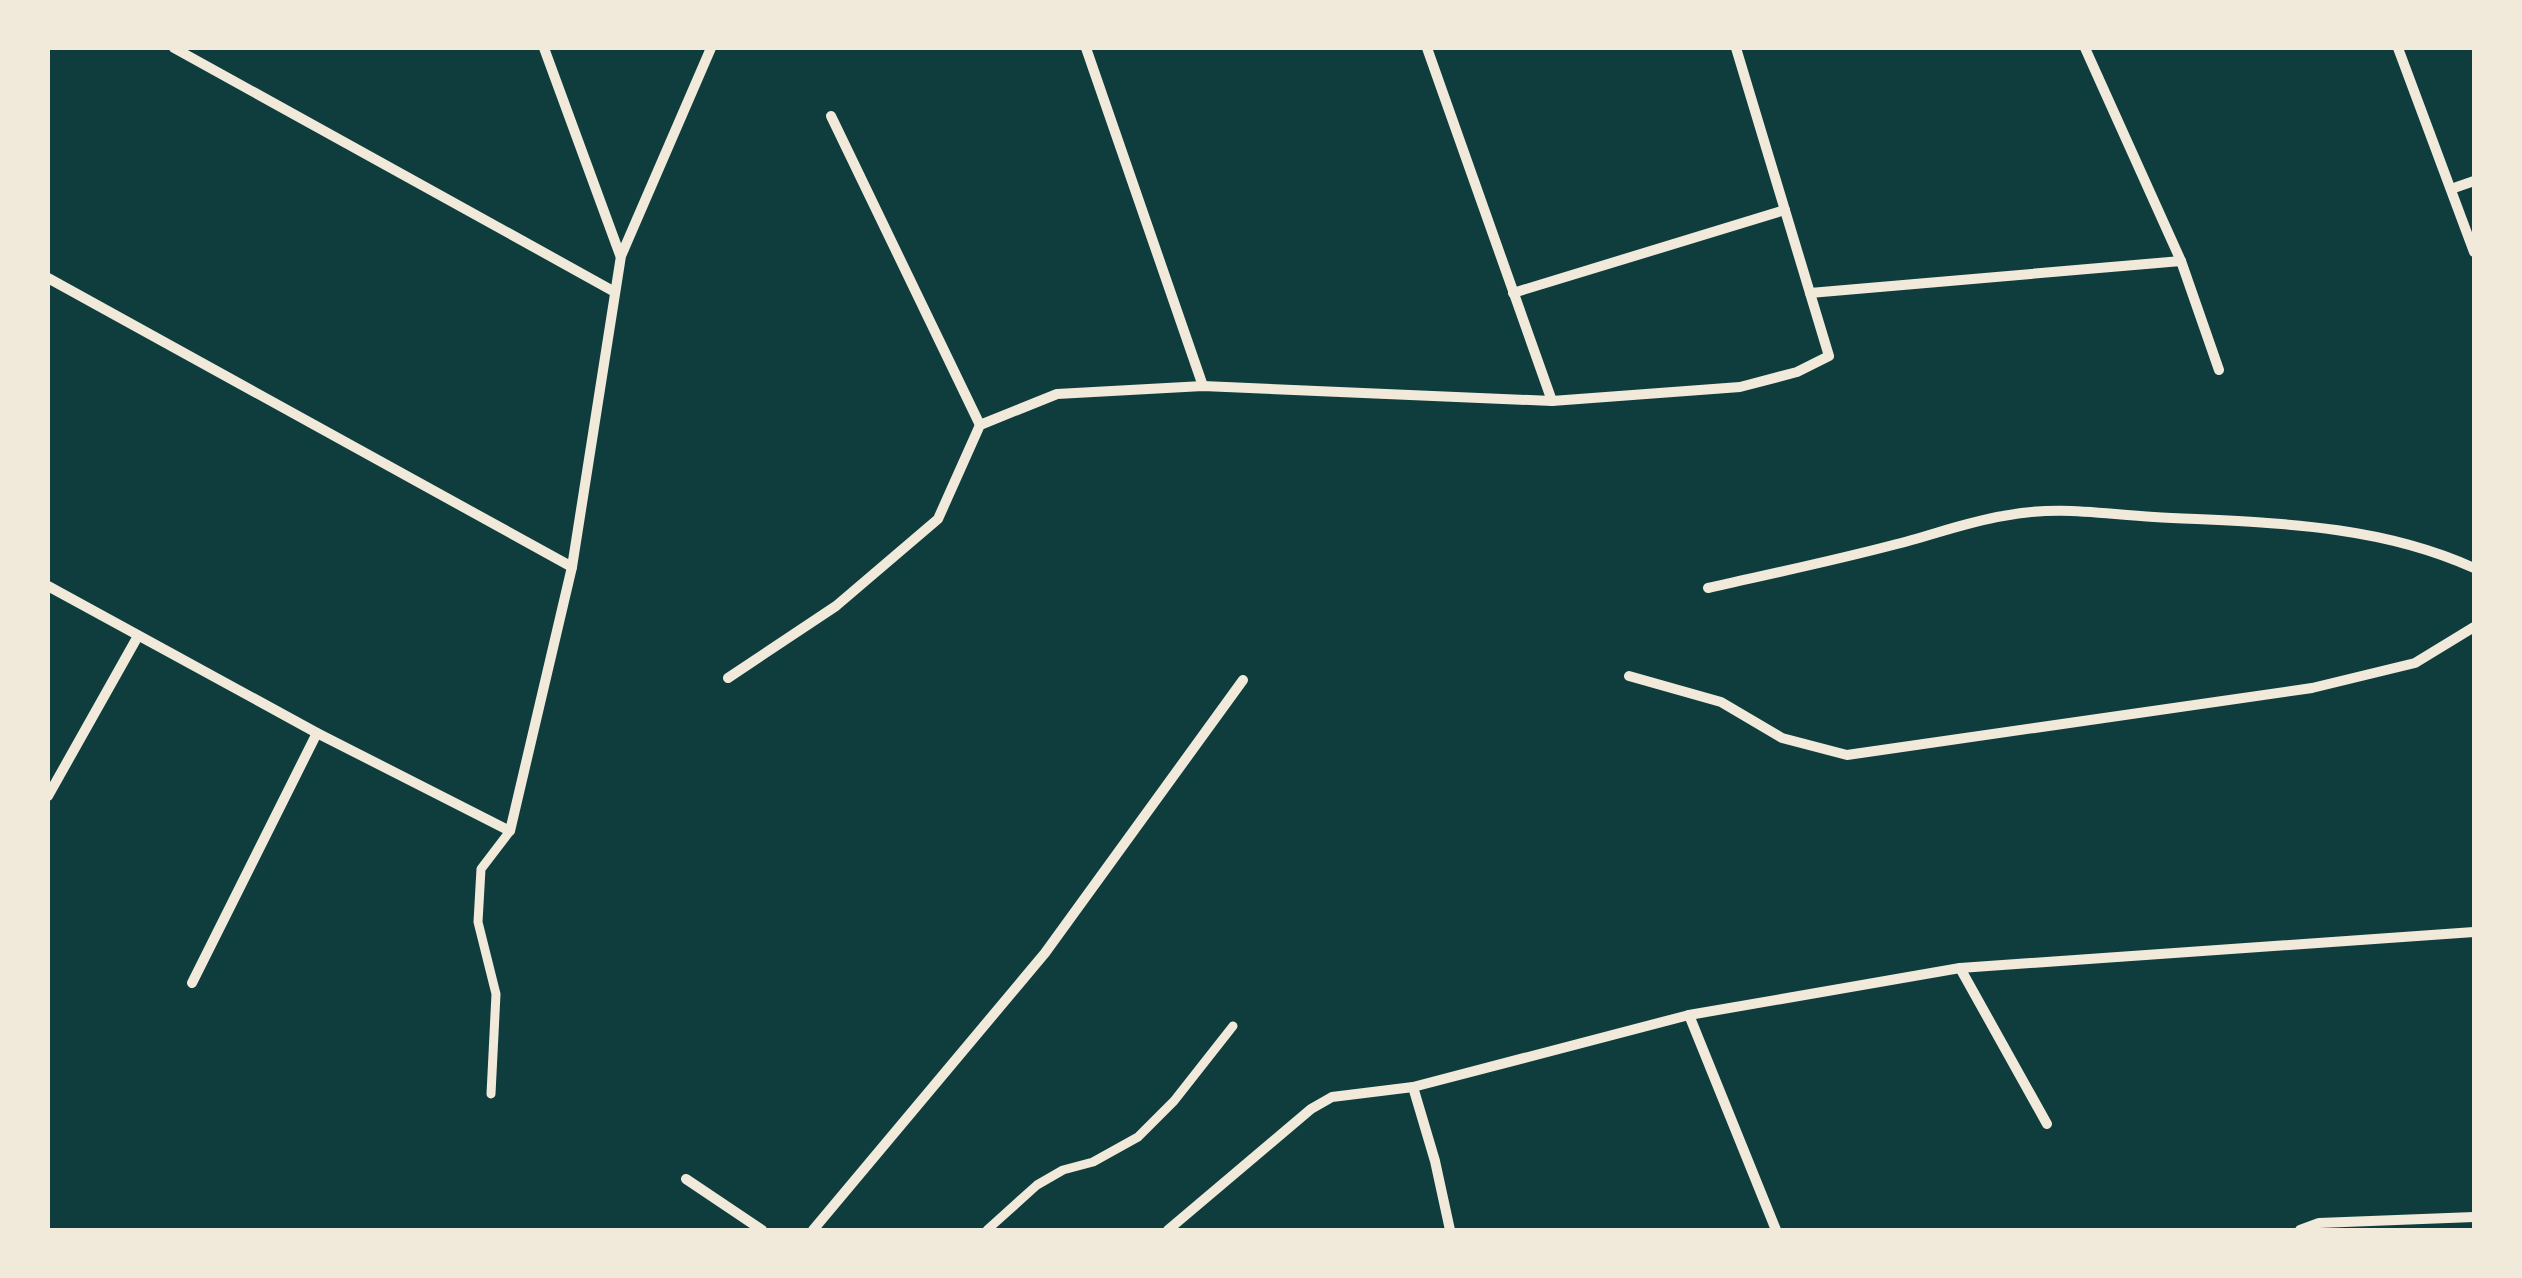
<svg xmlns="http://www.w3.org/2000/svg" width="2522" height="1278" font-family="'Roboto Serif',serif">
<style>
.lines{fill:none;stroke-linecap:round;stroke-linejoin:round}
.pedestrian{stroke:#f1e9da;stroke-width:9}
.minor{stroke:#f1e9da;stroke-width:10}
</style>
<rect width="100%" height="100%" fill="#0f3d3e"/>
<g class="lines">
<g class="pedestrian">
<path d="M491 1094 496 994 478 922 481 869 510 831"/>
<path d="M987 1230 1037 1185 1063 1170 1093 1162 1138 1137 1174 1101 1233 1026"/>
</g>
<g class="minor">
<path d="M174 48 615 292"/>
<path d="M544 48 620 255"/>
<path d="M1086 48 1203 386"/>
<path d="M1427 48 1552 401"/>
<path d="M2085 48 2181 261 2219 370"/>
<path d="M2398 48 2474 252"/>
<path d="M831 116 980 425"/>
<path d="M2451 189 2474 181"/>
<path d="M48 278 572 567"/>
<path d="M1513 293 1785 210"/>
<path d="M1810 293 2181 261"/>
<path d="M48 586 317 733 510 831 572 567 621 256 711 48"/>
<path d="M1708 588C1770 574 1832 561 1893 545 1930 536 1966 522 2003 516 2059 505 2100 514 2154 517 2263 523 2373 522 2474 568"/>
<path d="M1629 676 1721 702 1782 738 1847 755 2312 688 2415 663 2474 627"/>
<path d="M728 678 836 606 938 519 980 425 1057 394 1203 386 1552 401 1740 387 1797 372 1829 356 1736 48"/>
<path d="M48 796 138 636"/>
<path d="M1960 968 2047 1124"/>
<path d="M192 983 317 733"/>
<path d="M1689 1015 1776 1230"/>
<path d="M1413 1087 1435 1161 1450 1230"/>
<path d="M686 1179 762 1230"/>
<path d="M813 1230 1045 953 1243 680"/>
<path d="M1168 1230 1311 1109 1332 1097 1413 1087 1689 1015 1960 968 2474 932"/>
<path d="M2300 1230 2319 1223 2474 1217"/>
</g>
</g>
<rect width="2522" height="1278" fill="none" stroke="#f1e9da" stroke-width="100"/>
</svg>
